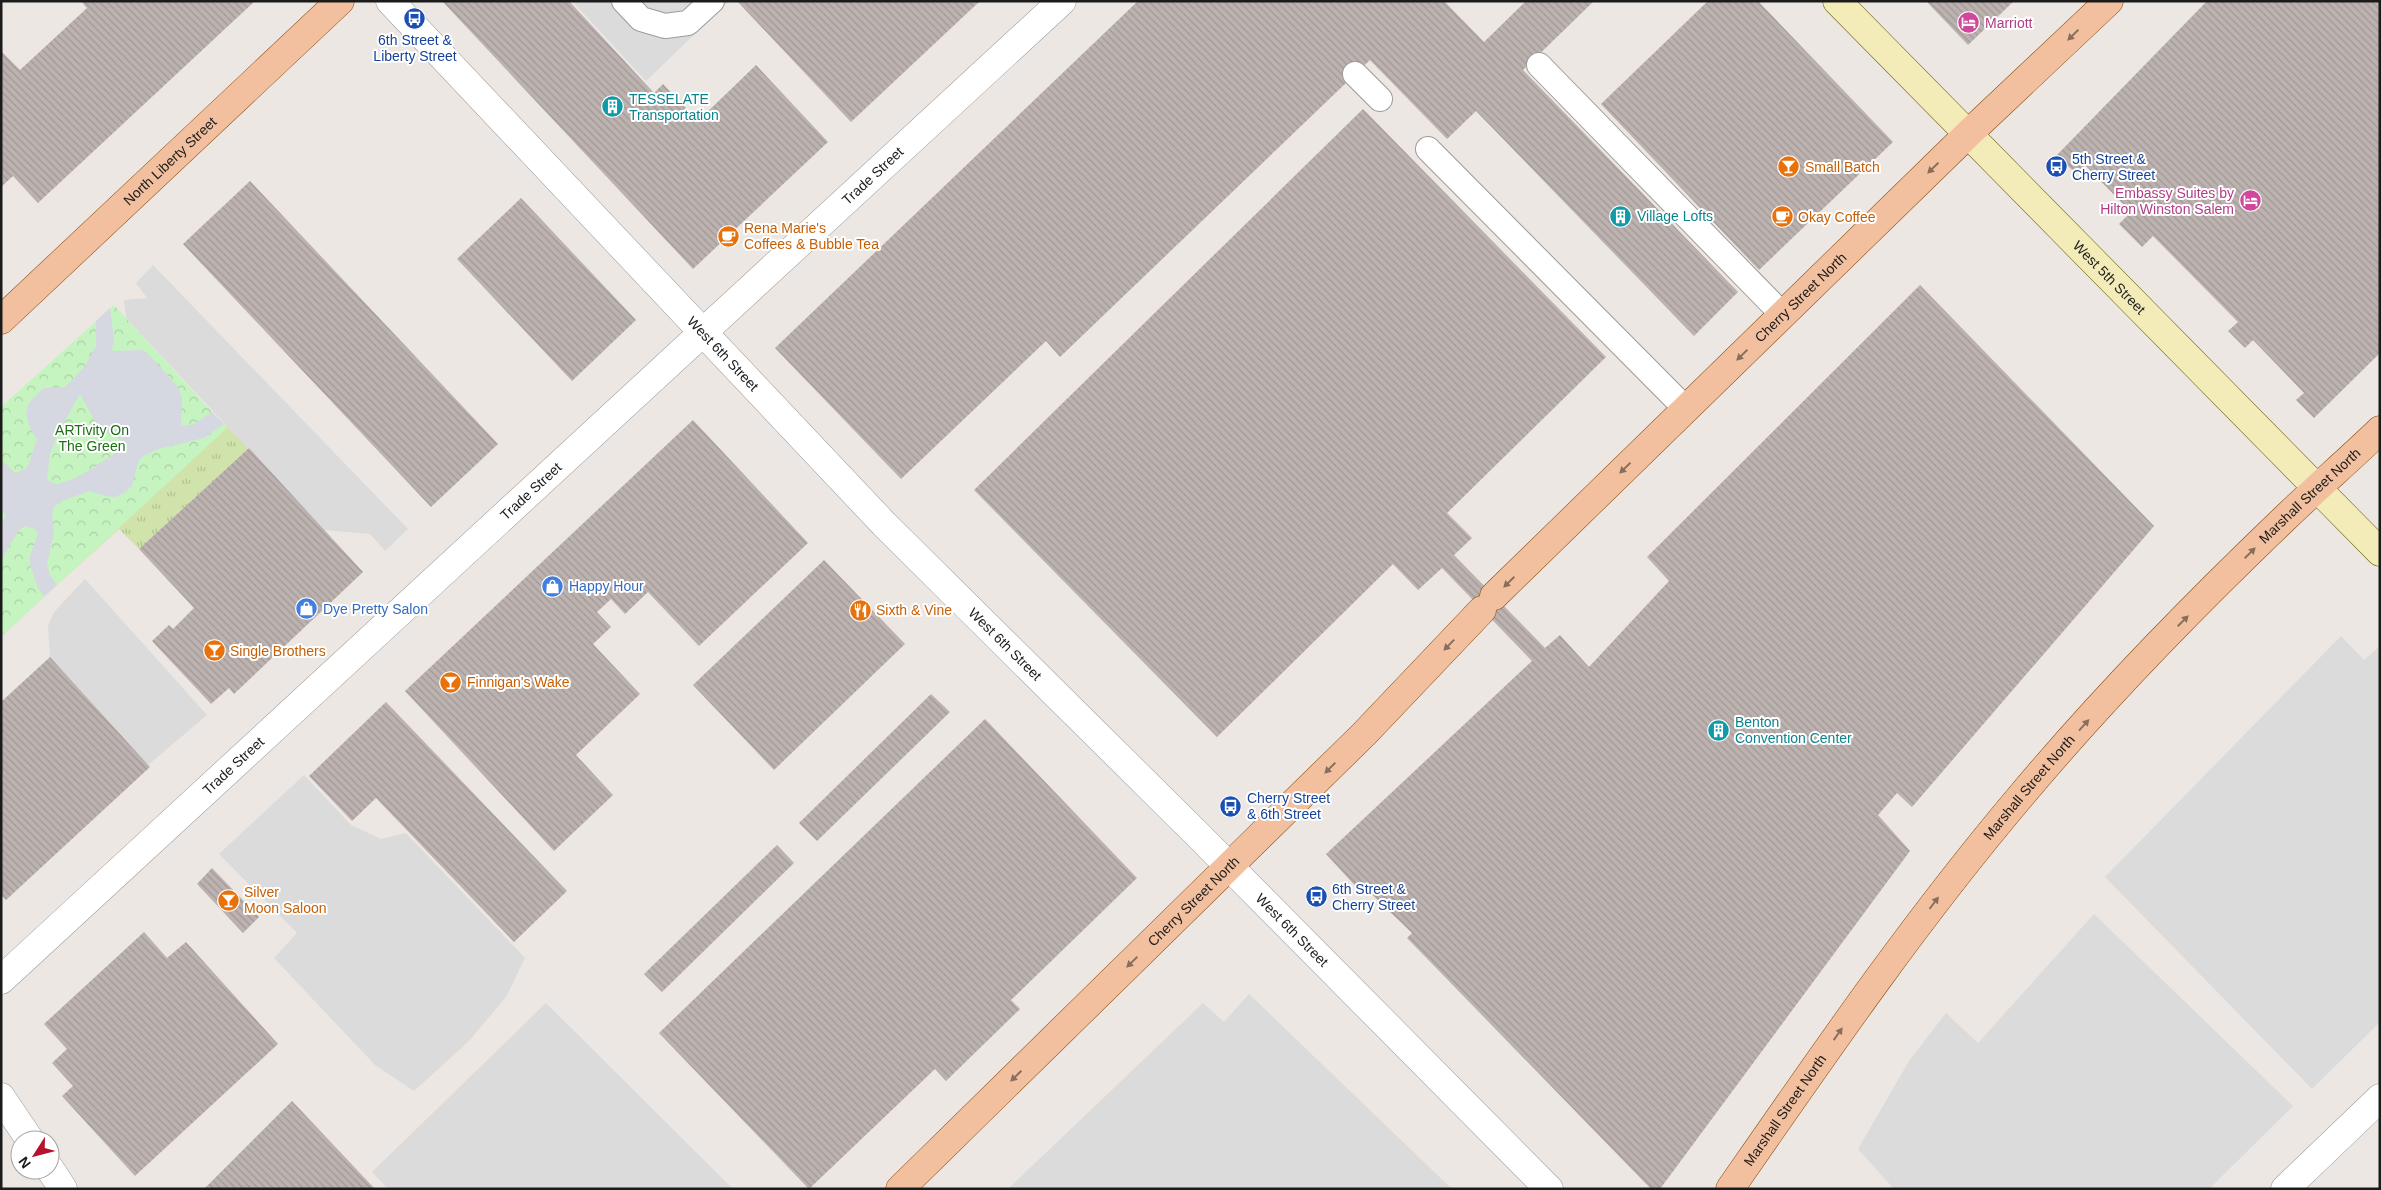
<svg xmlns="http://www.w3.org/2000/svg" width="2381" height="1190" font-family="Helvetica,sans-serif">
<style>
.grass{fill:url(#grass-tufts)}
.park{fill:url(#park-crowns)}
.parking{fill:#dbdbdb}
.plaza{fill:#d6d8e1;fill-rule:evenodd}
.building{fill:url(#building-back-hatch)}
.lines{fill:none;stroke-linecap:round;stroke-linejoin:round}
.service-casing{stroke:#9c9c9c;stroke-width:26}
.minor-casing{stroke:#9c9c9c;stroke-width:29}
.tertiary-casing{stroke:#9c9c9c;stroke-width:29}
.secondary-casing{stroke:#67610d;stroke-width:29}
.primary-casing{stroke:#86490c;stroke-width:29}
.service{stroke:#fff;stroke-width:24}
.minor{stroke:#fff;stroke-width:28}
.tertiary{stroke:#fff;stroke-width:28}
.secondary{stroke:#f3ecb9;stroke-width:28}
.primary{stroke:#f3c09f;stroke-width:28}
.oneway{fill:#876e5d}
.labels{text-anchor:middle;dominant-baseline:central;stroke-width:4;stroke-linejoin:round;paint-order:stroke}
.hotel-label{font-size:14px;fill:#b23c85;stroke:#fff;text-anchor:start}
.transit-label{font-size:14px;fill:#164399;stroke:#fff;text-anchor:start}
.culture-label{font-size:14px;fill:#0d838f;stroke:#fff;text-anchor:start}
.street-label{font-size:14px;fill:#1b1b1b;stroke:#fff}
.food-label{font-size:14px;fill:#c56008;stroke:#fff;text-anchor:start}
.park-label{font-size:14px;fill:#1c6f14;stroke:#fff}
.shop-label{font-size:14px;fill:#366cbe;stroke:#fff;text-anchor:start}
</style>
<defs>
<pattern id="grass-tufts" width="24" height="20" patternUnits="userSpaceOnUse" patternTransform="scale(1.25)"><rect width="24" height="20" fill="#d0e3ab"/><path d="M3 7l-1-3M5 7V3M7 7l1-3M15 17l-1-3M17 17v-4M19 17l1-3" fill="none" stroke="#b2c293"/></pattern>
<pattern id="park-crowns" width="20" height="18" patternUnits="userSpaceOnUse" patternTransform="scale(1.25)"><rect width="20" height="18" fill="#c6f4c1"/><path d="M2 6a3 3 0 1 1 6 0M12 15a3 3 0 1 1 6 0" fill="none" stroke="#aad1a5"/></pattern>
<pattern id="building-back-hatch" width="6" height="6" patternUnits="userSpaceOnUse" patternTransform="scale(1.25)"><rect width="6" height="6" fill="#bcb2af"/><path d="M-1 5l2 2M0 0l6 6M5-1l2 2" fill="none" stroke="#a19896"/></pattern>
</defs>
<rect width="100%" height="100%" fill="#ece7e2"/>
<path class="grass" d="M224 424 249 448 139 549 119 529 57 585Z"/>
<path class="park" d="M114 305 227 428 1 637V407Z"/>
<g class="parking">
<path d="M572 1H729L646 81Z"/>
<path d="M153 265 408 529 385 551 370 534 324 530 126 318 124 300 147 298 136 283Z"/>
<path d="M85 579 207 715 148 765 50 657 48 626 54 612Z"/>
<path d="M2341 636 2364 660 2380 646V1022L2312 1089 2105 877Z"/>
<path d="M304 775 351 825 381 839 406 833 525 958 506 997 468 1042 414 1091 375 1065 274 958 297 933 219 854Z"/>
<path d="M2094 914 2293 1106 2209 1189H1894L1858 1149 1909 1061 1946 1013 1978 1043Z"/>
<path d="M1249 994 1452 1189H1008L1203 1003 1224 1022Z"/>
<path d="M546 1003 733 1189H388L372 1172Z"/>
</g>
<path class="plaza" d="M110 308 114 338 112 351 143 350 152 358 178 387 182 397 181 426 194 424 212 412 224 424 204 438 159 449 145 455 139 460 132 486 124 493 115 497 105 496 90 491 62 501 54 507 52 515 54 534 47 564 50 575 57 585 44 597 38 588 30 565V556L38 534 35 529 25 526 19 530 1 560V527L6 515 1 509V459L15 473 27 468 37 439 30 428 26 415 28 404 43 388 65 387 84 367 96 346V321ZM80 394 97 425 128 445 80 476 58 484 52 483 47 479 50 454 59 431Z"/>
<g class="building">
<path d="M81 1H255L38 203 13 176 1 187V51L20 70 87 8Z"/>
<path d="M442 1H569L654 93 663 84 698 121 756 65 828 142 693 269Z"/>
<path d="M737 1H980L851 122Z"/>
<path d="M1138 1H1444L1484 42 1526 1H1594L1523 70 1738 292 1694 336 1476 111 1447 139 1370 60 1060 357 1046 341 901 479 775 348Z"/>
<path d="M1708 1H1758L1893 142 1759 270 1601 104Z"/>
<path d="M1926 1H2014L1968 45Z"/>
<path d="M2207 1H2380V353L2314 418 2296 400 2304 393 2253 340 2245 348 2228 331 2238 322 2153 236 2142 247 2119 224 2131 212 2085 165 2076 174 2057 155Z"/>
<path d="M1363 109 1606 357 1447 513 1472 538 1454 555 1545 648 1560 635 1589 667 1669 581 1647 557 1920 285 2154 526 1912 807 1897 793 1878 815 1910 851 1660 1189H1651L1407 938 1412 933 1363 886 1359 890 1326 854 1532 661 1442 568 1418 590 1393 564 1217 737 974 490Z"/>
<path d="M250 181 498 444 431 507 183 244Z"/>
<path d="M521 198 636 320 572 381 457 259Z"/>
<path d="M693 420 808 543 699 646 648 592 625 614 611 599 597 612 611 627 593 644 640 694 576 755 613 795 554 851 405 691Z"/>
<path d="M249 448 363 572 234 694 229 688 211 704 152 641 169 625 173 629 194 608 139 549Z"/>
<path d="M824 560 905 644 774 770 693 685Z"/>
<path d="M50 657 150 767 6 900 1 895V702Z"/>
<path d="M931 694 950 712 817 841 799 823Z"/>
<path d="M386 702 567 891 514 942 376 798 352 821 309 776Z"/>
<path d="M985 719 1137 878 1011 1000 1020 1009 946 1081 935 1069 809 1189 659 1033Z"/>
<path d="M777 845 794 863 662 992 644 974Z"/>
<path d="M212 868 259 917 243 933 197 884Z"/>
<path d="M144 932 167 958 186 942 278 1044 135 1176 62 1096 73 1086 52 1063 67 1049 44 1024Z"/>
<path d="M292 1101 375 1189H204Z"/>
</g>
<g class="lines">
<defs>
<g id="service">
<path d="M624 1 641 19 665 26 688 23 712 1"/>
<path d="M1539 65 1783 315"/>
<path d="M1355 74 1380 99"/>
<path d="M1428 149 1686 409"/>
</g>
<g id="minor">
<path d="M1 1097 30 1140"/>
<path d="M50 1169 63 1189"/>
<path d="M2285 1189 2380 1098"/>
</g>
<g id="tertiary">
<path id="s1" d="M390 1 884 524 1197 834 1549 1189"/>
<path id="s2" d="M1 980 1062 1"/>
</g>
<g id="secondary">
<path id="s3" d="M1837 1 2380 552"/>
</g>
<g id="primary">
<path id="s4" d="M1 320 340 1"/>
<path id="s5" d="M1494 596 1968 134 2109 1"/>
<path id="s6" d="M900 1189 1364 734 1482 610"/>
<path id="s7" d="M1730 1189C1823 1055 1915 921 2020 797 2102 699 2192 607 2284 519 2315 489 2348 461 2380 430"/>
</g>
</defs>
<use href="#service" class="service-casing"/>
<use href="#minor" class="minor-casing"/>
<use href="#tertiary" class="tertiary-casing"/>
<use href="#secondary" class="secondary-casing"/>
<use href="#primary" class="primary-casing"/>
<use href="#service" class="service"/>
<use href="#minor" class="minor"/>
<use href="#tertiary" class="tertiary"/>
<use href="#secondary" class="secondary"/>
<use href="#primary" class="primary"/>
</g>
<defs><path id="oneway-solid" d="M-6-.8H1V-3.2L6.5 0L1 3.2V.8H-6Z" transform="scale(1.25)"/></defs>
<g class="oneway">
<use href="#oneway-solid" transform="translate(2073 35) rotate(136)"/>
<use href="#oneway-solid" transform="translate(1933 168) rotate(136)"/>
<use href="#oneway-solid" transform="translate(1742 355) rotate(136)"/>
<use href="#oneway-solid" transform="translate(1625 468) rotate(136)"/>
<use href="#oneway-solid" transform="translate(2250 553) rotate(-45)"/>
<use href="#oneway-solid" transform="translate(1509 582) rotate(136)"/>
<use href="#oneway-solid" transform="translate(2183 621) rotate(-45)"/>
<use href="#oneway-solid" transform="translate(1449 645) rotate(134)"/>
<use href="#oneway-solid" transform="translate(2084 725) rotate(-48)"/>
<use href="#oneway-solid" transform="translate(1330 768) rotate(135)"/>
<use href="#oneway-solid" transform="translate(1934 903) rotate(-53)"/>
<use href="#oneway-solid" transform="translate(1132 962) rotate(136)"/>
<use href="#oneway-solid" transform="translate(1838 1034) rotate(-55)"/>
<use href="#oneway-solid" transform="translate(1016 1076) rotate(136)"/>
</g>
<defs>
<symbol id="bus-disc" viewBox="-11 -11 22 22"><circle r="9.5" fill="#1a4fb4" stroke="#fff"/><path d="M-5-6H5V4H4V6H2V4H-2V6H-4V4H-5ZM-3.5-4V0h7V-4ZM-3.5 1.2v1.5H-2V1.2ZM2 1.2v1.5H3.5V1.2Z" fill="#fff"/></symbol>
<symbol id="hotel-disc" viewBox="-11 -11 22 22"><circle r="9.5" fill="#d1479c" stroke="#fff"/><path d="M-6-4.5h1.5V1H6V5H4.5V3h-9V5H-6ZM-4 0a1.8 1.8 0 1 1 3.6 0ZM.5 0V-2.5h3Q6-2.5 6 0Z" fill="#fff"/></symbol>
<symbol id="building-disc" viewBox="-11 -11 22 22"><circle r="9.5" fill="#0f9aa8" stroke="#fff"/><path d="M-4-6H4V6H1V3H-1V6H-4ZM-2.5-4.3h1.7v1.8h-1.7ZM.8-4.3h1.7v1.8H.8ZM-2.5-1h1.7V.8h-1.7ZM.8-1h1.7V.8H.8Z" fill="#fff"/></symbol>
<symbol id="bar-disc" viewBox="-11 -11 22 22"><circle r="9.5" fill="#e8710a" stroke="#fff"/><path d="M-6-5H6L.8 .8V4.5H3.5V6h-7V4.5H-.8V.8Z" fill="#fff"/></symbol>
<symbol id="cafe-disc" viewBox="-11 -11 22 22"><circle r="9.5" fill="#e8710a" stroke="#fff"/><path d="M-5.5-4.5H6V0H3Q3 3.5 0 3.5H-2.5Q-5.5 3.5-5.5 0ZM3-3.2v2h1.7v-2ZM-6 4.5H4V6H-6Z" fill="#fff"/></symbol>
<symbol id="shop-disc" viewBox="-11 -11 22 22"><circle r="9.5" fill="#3f7fe0" stroke="#fff"/><path d="M-5-2.5h2.3a2.7 3.5 0 0 1 5.4 0H5L5.5 6h-11ZM-1.5-2.5h3a1.5 2.3 0 0 0-3 0Z" fill="#fff"/></symbol>
<symbol id="restaurant-disc" viewBox="-11 -11 22 22"><circle r="9.5" fill="#e8710a" stroke="#fff"/><path d="M-5-6h1v4h1v-4h1v4h1v-4h1v5L-1.5 .5V6h-2V.5L-5-1ZM5-6V6H3V1.5H1.5Q1.5-4 5-6Z" fill="#fff"/></symbol>
</defs>
<g fill-rule="evenodd">
<use href="#bus-disc" x="402" y="6" width="25" height="25"/>
<use href="#hotel-disc" x="1956" y="10" width="25" height="25"/>
<use href="#building-disc" x="600" y="94" width="25" height="25"/>
<use href="#bar-disc" x="1776" y="154" width="25" height="25"/>
<use href="#bus-disc" x="2044" y="154" width="25" height="25"/>
<use href="#hotel-disc" x="2238" y="188" width="25" height="25"/>
<use href="#building-disc" x="1608" y="204" width="25" height="25"/>
<use href="#cafe-disc" x="1770" y="204" width="25" height="25"/>
<use href="#cafe-disc" x="716" y="224" width="25" height="25"/>
<use href="#shop-disc" x="540" y="574" width="25" height="25"/>
<use href="#shop-disc" x="294" y="596" width="25" height="25"/>
<use href="#restaurant-disc" x="848" y="598" width="25" height="25"/>
<use href="#bar-disc" x="202" y="638" width="25" height="25"/>
<use href="#bar-disc" x="438" y="670" width="25" height="25"/>
<use href="#building-disc" x="1706" y="718" width="25" height="25"/>
<use href="#bus-disc" x="1218" y="794" width="25" height="25"/>
<use href="#bus-disc" x="1304" y="884" width="25" height="25"/>
<use href="#bar-disc" x="216" y="888" width="25" height="25"/>
</g>
<g class="labels">
<g class="hotel-label">
<text x="1985" y="23">Marriott</text>
<text x="2234" y="193" text-anchor="end">Embassy Suites by<tspan x="2234" dy="16">Hilton Winston Salem</tspan></text>
</g>
<g class="transit-label">
<text x="415" y="40" text-anchor="middle">6th Street &amp;<tspan x="415" dy="16">Liberty Street</tspan></text>
<text x="2072" y="159">5th Street &amp;<tspan x="2072" dy="16">Cherry Street</tspan></text>
<text x="1247" y="798">Cherry Street<tspan x="1247" dy="16">&amp; 6th Street</tspan></text>
<text x="1332" y="889">6th Street &amp;<tspan x="1332" dy="16">Cherry Street</tspan></text>
</g>
<g class="culture-label">
<text x="629" y="99">TESSELATE<tspan x="629" dy="16">Transportation</tspan></text>
<text x="1637" y="216">Village Lofts</text>
<text x="1735" y="722">Benton<tspan x="1735" dy="16">Convention Center</tspan></text>
</g>
<g class="street-label">
<text stroke="none"><textPath href="#s4" startOffset="232">North Liberty Street</textPath></text>
<text stroke="none"><textPath href="#s2" startOffset="1186">Trade Street</textPath></text>
<text stroke="none"><textPath href="#s3" startOffset="388">West 5th Street</textPath></text>
<text stroke="none"><textPath href="#s5" startOffset="428">Cherry Street North</textPath></text>
<text stroke="none"><textPath href="#s1" startOffset="485">West 6th Street</textPath></text>
<text stroke="none"><textPath href="#s2" startOffset="721">Trade Street</textPath></text>
<text stroke="none"><textPath href="#s7" startOffset="906">Marshall Street North</textPath></text>
<text stroke="none"><textPath href="#s1" startOffset="890">West 6th Street</textPath></text>
<text stroke="none"><textPath href="#s2" startOffset="316">Trade Street</textPath></text>
<text stroke="none"><textPath href="#s7" startOffset="501">Marshall Street North</textPath></text>
<text stroke="none"><textPath href="#s6" startOffset="411">Cherry Street North</textPath></text>
<text stroke="none"><textPath href="#s1" startOffset="1295">West 6th Street</textPath></text>
<text stroke="none"><textPath href="#s7" startOffset="96">Marshall Street North</textPath></text>
</g>
<g class="food-label">
<text x="1805" y="167">Small Batch</text>
<text x="1798" y="217">Okay Coffee</text>
<text x="744" y="228">Rena Marie's<tspan x="744" dy="16">Coffees &amp; Bubble Tea</tspan></text>
<text x="876" y="610">Sixth &amp; Vine</text>
<text x="230" y="651">Single Brothers</text>
<text x="467" y="682">Finnigan's Wake</text>
<text x="244" y="892">Silver<tspan x="244" dy="16">Moon Saloon</tspan></text>
</g>
<g class="park-label">
<text x="92" y="430">ARTivity On<tspan x="92" dy="16">The Green</tspan></text>
</g>
<g class="shop-label">
<text x="569" y="586">Happy Hour</text>
<text x="323" y="609">Dye Pretty Salon</text>
</g>
</g>
<rect width="2381" height="1190" fill="none" stroke="#1b1b1b" stroke-width="5"/>
<g transform="translate(35 1155) rotate(234)"><circle r="24" fill="#ffffff" stroke="#a4a4a4"/>
<path d="M0-4L9 19L0 12L-9 19Z" fill="#b6112d"/>
<text y="-8" font-size="14" font-weight="bold" text-anchor="middle" fill="#1b1b1b">N</text>
</g>
</svg>
